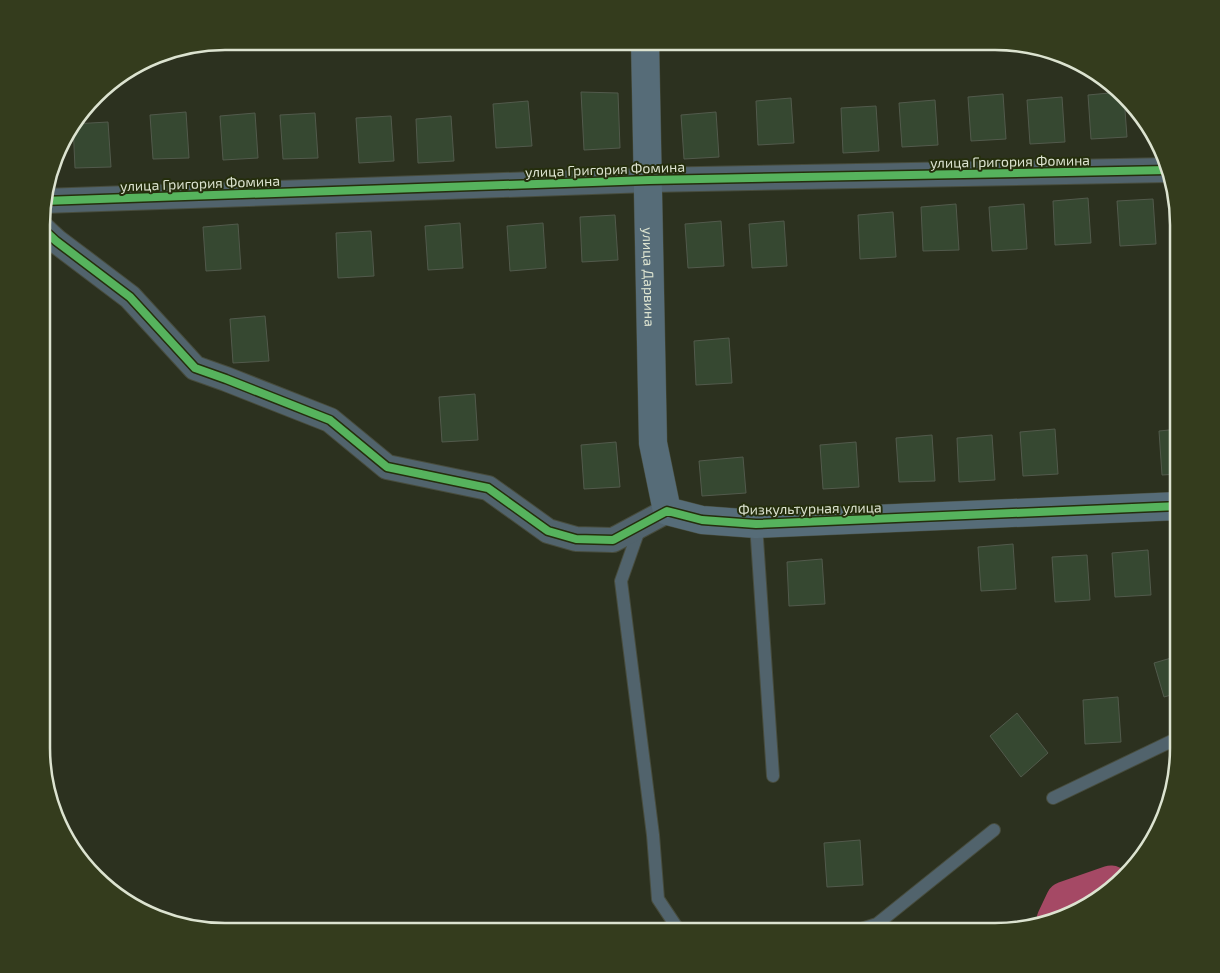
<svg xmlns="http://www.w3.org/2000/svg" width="1220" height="973" font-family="'Exo 2',sans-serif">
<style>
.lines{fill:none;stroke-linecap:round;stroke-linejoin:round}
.river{stroke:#a54965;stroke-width:39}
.building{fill:#364831;stroke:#525a4c}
.lane-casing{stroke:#474c3d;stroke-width:14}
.street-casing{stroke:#474c3d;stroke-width:26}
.secondary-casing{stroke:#474c3d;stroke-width:29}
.lane{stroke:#51636c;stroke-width:12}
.street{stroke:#51636c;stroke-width:24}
.secondary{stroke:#566c78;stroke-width:28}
.cycleway-casing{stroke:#252e0d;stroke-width:11}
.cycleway{stroke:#56b35d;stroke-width:8}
.labels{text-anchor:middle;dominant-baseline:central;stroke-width:4;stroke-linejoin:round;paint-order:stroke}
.street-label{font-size:14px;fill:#dce3d0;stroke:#252e0d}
.rim{fill:none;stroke:#dce3d0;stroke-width:2.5}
</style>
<rect width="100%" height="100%" fill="#2c311f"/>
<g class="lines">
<path class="river" d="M1056 920 1065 901 1111 885"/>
</g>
<g class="building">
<path d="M581 92 618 93 620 148 584 150Z"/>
<path d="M1120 92 1124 97 1127 137 1091 139 1088 95Z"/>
<path d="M1003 94 1006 139 971 141 968 97Z"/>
<path d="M1062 97 1065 142 1030 144 1027 100Z"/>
<path d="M791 98 794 143 758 145 756 101Z"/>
<path d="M935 100 938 145 902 147 899 103Z"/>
<path d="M528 101 532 146 496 148 493 104Z"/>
<path d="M876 106 879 151 843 153 841 108Z"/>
<path d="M186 112 189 158 153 159 150 115Z"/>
<path d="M716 112 719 157 684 159 681 115Z"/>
<path d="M255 113 258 158 223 160 220 116Z"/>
<path d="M315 113 318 158 283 159 280 115Z"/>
<path d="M391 116 394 161 359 163 356 118Z"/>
<path d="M451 116 454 161 418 163 416 119Z"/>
<path d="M108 122 111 167 75 168 73 124Z"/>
<path d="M1088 198 1091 243 1055 245 1053 201Z"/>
<path d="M1153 199 1156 244 1120 246 1117 201Z"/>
<path d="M956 204 959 250 923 251 921 207Z"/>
<path d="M1024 204 1027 249 992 251 989 207Z"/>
<path d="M893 212 896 257 860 259 858 215Z"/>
<path d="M615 215 618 260 582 262 580 217Z"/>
<path d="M721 221 724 266 688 268 685 224Z"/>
<path d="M784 221 787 266 752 268 749 224Z"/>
<path d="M460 223 463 268 428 270 425 226Z"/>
<path d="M543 223 546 268 510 271 507 226Z"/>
<path d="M238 224 241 269 206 271 203 227Z"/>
<path d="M371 231 374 276 338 278 336 233Z"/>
<path d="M265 316 269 361 233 363 230 319Z"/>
<path d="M729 338 732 383 696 385 694 341Z"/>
<path d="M475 394 478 440 442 442 439 397Z"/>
<path d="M1055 429 1058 474 1023 476 1020 432Z"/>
<path d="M1179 429V474L1162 475 1159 431Z"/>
<path d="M932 435 935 481 899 482 896 438Z"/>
<path d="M992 435 995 480 959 482 957 438Z"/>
<path d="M616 442 620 487 584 489 581 445Z"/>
<path d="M856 442 859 487 823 489 820 445Z"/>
<path d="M743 457 746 493 702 496 699 461Z"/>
<path d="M1013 544 1016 589 981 591 978 547Z"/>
<path d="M1148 550 1151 595 1115 597 1112 553Z"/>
<path d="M1087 555 1090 600 1055 602 1052 557Z"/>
<path d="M822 559 825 604 789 606 787 562Z"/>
<path d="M1178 656V693L1164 697 1154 663Z"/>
<path d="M1118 697 1121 742 1085 744 1083 700Z"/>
<path d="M1017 713 1048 753 1021 777 990 736Z"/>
<path d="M860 840 863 885 827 887 824 843Z"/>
</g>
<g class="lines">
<defs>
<g id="lane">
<path d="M756 524 773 776"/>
<path d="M640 527 621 581 653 835 658 899 680 932"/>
<path d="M1053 798 1178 738"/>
<path d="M852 932 877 924 994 830"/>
</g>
<g id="street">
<path d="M43 201 649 180 1168 170"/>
<path d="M43 229 56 241 130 297 195 368 226 379 330 420 387 467 488 488 548 531 576 539 613 540 667 511"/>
</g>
<g id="secondary">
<path id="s1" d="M645 41 653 443 667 511 702 520 756 524 1179 506"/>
</g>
</defs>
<use href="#lane" class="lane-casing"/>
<use href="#street" class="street-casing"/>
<use href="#secondary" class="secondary-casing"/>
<use href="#lane" class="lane"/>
<use href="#street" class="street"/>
<use href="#secondary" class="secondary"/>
<defs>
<g id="cycleway">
<path d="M43 201 649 180 1168 170"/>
<path d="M43 229 56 241 130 297 195 368 226 379 330 420 387 467 488 488 548 531 576 539 613 540 667 511 702 520 756 524 1179 506"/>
</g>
</defs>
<use href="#cycleway" class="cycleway-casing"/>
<use href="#cycleway" class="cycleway"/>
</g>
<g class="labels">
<g class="street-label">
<text transform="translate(1010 161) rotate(-1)">улица Григория Фомина</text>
<text transform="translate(605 169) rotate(-2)">улица Григория Фомина</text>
<text transform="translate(200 183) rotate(-2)">улица Григория Фомина</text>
<text stroke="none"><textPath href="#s1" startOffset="236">улица Дарвина</textPath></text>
<text transform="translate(810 508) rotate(-1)">Физкультурная улица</text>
</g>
</g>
<path d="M0 0H1220V973H0ZM225 50H995A175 175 0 0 1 1170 225V748A175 175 0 0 1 995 923H225A175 175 0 0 1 50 748V225A175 175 0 0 1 225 50Z" fill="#343c1d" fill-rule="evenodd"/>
<path class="rim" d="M225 50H995A175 175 0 0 1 1170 225V748A175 175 0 0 1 995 923H225A175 175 0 0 1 50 748V225A175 175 0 0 1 225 50Z"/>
</svg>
